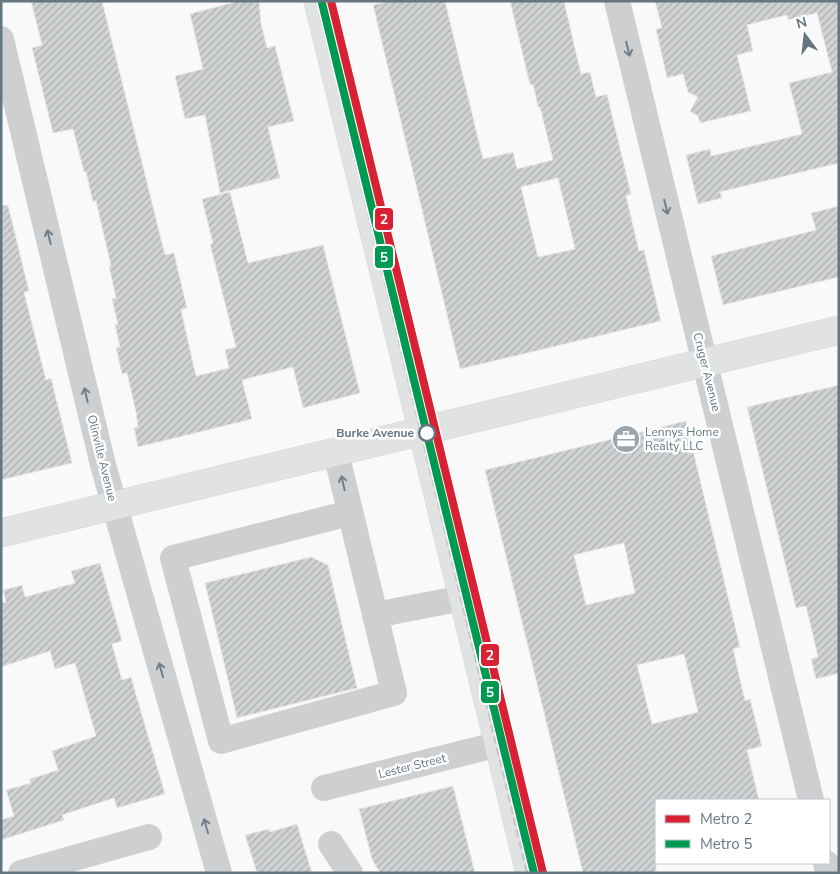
<svg xmlns="http://www.w3.org/2000/svg" width="840" height="874" font-family="'Nunito Sans',sans-serif">
<style>
.building{fill:url(#building-hatch);stroke:#e8e8e8;fill-rule:evenodd}
.lines{fill:none;stroke-linecap:round;stroke-linejoin:round}
.major-casing{stroke:#d5d6d7;stroke-width:29}
.minor{stroke:#cecfd0;stroke-width:26}
.major{stroke:#e1e2e2;stroke-width:28}
.rail{stroke:#c3c5c6;stroke-width:4;stroke-dasharray:8 4;stroke-linecap:butt}
.metro-1-casing{stroke:#fff;stroke-width:11}
.metro-2-casing{stroke:#fff;stroke-width:11}
.metro-1{stroke:#d82233;stroke-width:8}
.metro-2{stroke:#009952;stroke-width:8}
.oneway{stroke:#707f8b}
.stop-dot{fill:#fff;stroke:#657683;stroke-width:2.5}
.labels{text-anchor:middle;dominant-baseline:central;stroke-width:5;stroke-linejoin:round;paint-order:stroke}
.street-label{font-size:12px;fill:#657683;stroke:#fff}
.poi-label{font-size:12px;fill:#657683;stroke:#fff;text-anchor:start}
.stop-label{font-size:12px;font-weight:bold;fill:#657683;stroke:#fff;text-anchor:end}
.line-badge{stroke:#fff;stroke-width:2}
.badge-label{font-size:14px;text-anchor:middle;font-weight:bold;fill:#fff}
</style>
<defs>
<pattern id="building-hatch" width="6" height="6" patternUnits="userSpaceOnUse" patternTransform="scale(1.25)"><rect width="6" height="6" fill="#d0d2d3"/><path d="M-1 1l2-2M0 6l6-6M5 7l2-2" fill="none" stroke="#acafb1"/></pattern>
</defs>
<rect width="100%" height="100%" fill="#f9f9f9"/>
<g class="building">
<path d="M31 1H102L165 255 174 253 187 308 181 310 196 376 229 368 225 350 236 347 210 244H213L202 199 230 192 248 263 323 245 360 393 303 408 293 367 242 380 252 419 138 447 134 428 138 427 136 412 127 373 122 374 116 348 120 347 115 325H118L112 299 116 298 109 266H111L96 201 93 202 86 172H84L73 129 53 133 32 48 42 45Z"/>
<path d="M239 1H259L261 23 267 48 275 46 294 121 268 127 280 178 220 193 205 115 185 119 175 76 203 69 190 14Z"/>
<path d="M389 1H445L483 159 513 152 517 169 553 160 540 107H538L533 84 530 85 510 1H564L581 74 590 72 596 97 607 94 631 194 626 196 639 251 644 250 661 321 460 369 373 5ZM558 178 575 249 538 257 521 187Z"/>
<path d="M655 1H839V163L720 192 722 198 698 204 686 155 710 149 711 156 802 134 789 83 832 72 817 13 788 20 787 15 747 25 753 51 737 55 751 111 700 123 698 116 690 111 698 97 688 92 683 74 667 78 656 29 662 28Z"/>
<path d="M8 205 29 291 24 292 46 380 51 378 72 463 1 480V206Z"/>
<path d="M839 206V277L723 305 711 256 816 230 811 213Z"/>
<path d="M839 385V673L816 679 811 659 818 657 806 606 796 608 747 407Z"/>
<path d="M686 421 740 647 733 649 745 701 750 699 762 746 747 750 759 800H656V873H583L485 470ZM624 543 635 593 586 605 574 555ZM684 654 698 712 652 724 637 665Z"/>
<path d="M311 557 328 565 357 688 237 718 205 583Z"/>
<path d="M100 563 122 641 112 644 122 680 131 677 165 794 117 808 114 798 62 815 64 820 1 840V820L14 816 6 790 31 783 30 779 58 770 52 751 96 736 75 663 55 669 50 651 1 667V604L6 602 3 590 22 585 25 597 75 583 71 571Z"/>
<path d="M453 786 475 873H380L372 859 359 809Z"/>
<path d="M297 824 312 873H257L245 835 269 829 270 832Z"/>
</g>
<g class="lines">
<defs>
<g id="major">
<path d="M318 1 530 873"/>
<path d="M1 533 839 330"/>
</g>
</defs>
<use href="#major" class="major-casing"/>
<g class="minor">
<path d="M617 1 811 800"/>
<path d="M1 39 103 465 219 873"/>
<path d="M336 453 394 693 221 741 173 558 350 513"/>
<path d="M375 615 463 598"/>
<path d="M324 788 499 744"/>
<path d="M331 844 350 873"/>
<path d="M826 863 828 873"/>
<path d="M21 873 149 837"/>
</g>
<use href="#major" class="major"/>
<path class="rail" d="M318 1 528 873"/>
<defs>
<path id="metro-1" d="M331 1 543 873"/>
<path id="metro-2" d="M322 3 534 873"/>
</defs>
<use href="#metro-1" class="metro-1-casing"/>
<use href="#metro-2" class="metro-2-casing"/>
<use href="#metro-1" class="metro-1"/>
<use href="#metro-2" class="metro-2"/>
</g>
<defs><path id="oneway-shaft" d="M-6 0H5M1.5-3L5.5 0L1.5 3" fill="none" stroke-width="1.6" stroke-linecap="round" stroke-linejoin="round" transform="scale(1.25)"/></defs>
<g class="oneway">
<use href="#oneway-shaft" transform="translate(628 49) rotate(76)"/>
<use href="#oneway-shaft" transform="translate(666 207) rotate(76)"/>
<use href="#oneway-shaft" transform="translate(49 237) rotate(-103)"/>
<use href="#oneway-shaft" transform="translate(86 395) rotate(-103)"/>
<use href="#oneway-shaft" transform="translate(343 483) rotate(-103)"/>
<use href="#oneway-shaft" transform="translate(161 670) rotate(-106)"/>
<use href="#oneway-shaft" transform="translate(206 826) rotate(-106)"/>
</g>
<defs>
<symbol id="office-disc" viewBox="-11 -11 22 22"><circle r="9.5" fill="#99a4ac" stroke="#fff"/><path d="M-6-3h4V-5.5h4V-3h4V5H-6ZM-1-4.5V-3h2v-1.5ZM-6 0V1H6V0Z" fill="#fff"/></symbol>
</defs>
<g fill-rule="evenodd">
<use href="#office-disc" x="610" y="423" width="32" height="32"/>
</g>
<circle class="stop-dot" cx="427" cy="433" r="8"/>
<g class="labels">
<g class="street-label">
<text transform="translate(707 372) rotate(76)">Cruger Avenue</text>
<text transform="translate(102 458) rotate(76)">Olinville Avenue</text>
<text transform="translate(412 766) rotate(-14)">Lester Street</text>
</g>
<g class="poi-label">
<text x="645" y="432">Lennys Home<tspan x="645" dy="14">Realty LLC</tspan></text>
</g>
<g class="stop-label">
<text x="414" y="433">Burke Avenue</text>
</g>
</g>
<g class="line-badge">
<rect x="374" y="207" width="20" height="24" rx="5" fill="#d82233"/>
<rect x="374" y="245" width="20" height="24" rx="5" fill="#009952"/>
<rect x="480" y="643" width="20" height="24" rx="5" fill="#d82233"/>
<rect x="480" y="680" width="20" height="24" rx="5" fill="#009952"/>
</g>
<g class="badge-label">
<text x="384" y="224">2</text>
<text x="384" y="262">5</text>
<text x="490" y="660">2</text>
<text x="490" y="697">5</text>
</g>
<rect width="840" height="874" fill="none" stroke="#657683" stroke-width="5"/>
<rect x="655" y="799" width="175" height="65" fill="#ffffff" stroke="#c1c8cd"/>
<rect x="665" y="815" width="25" height="8" fill="#d82233" stroke="#c1c8cd"/>
<text x="700" y="824" font-size="15" fill="#657683">Metro 2</text>
<rect x="665" y="840" width="25" height="8" fill="#009952" stroke="#c1c8cd"/>
<text x="700" y="849" font-size="15" fill="#657683">Metro 5</text>
<g transform="translate(805 35) rotate(345)" stroke="#ffffff" stroke-width="4" paint-order="stroke">
<path d="M0-4L9 19L0 12L-9 19Z" fill="#657683"/>
<text y="-8" font-size="14" font-weight="bold" text-anchor="middle" fill="#657683">N</text>
</g>
</svg>
